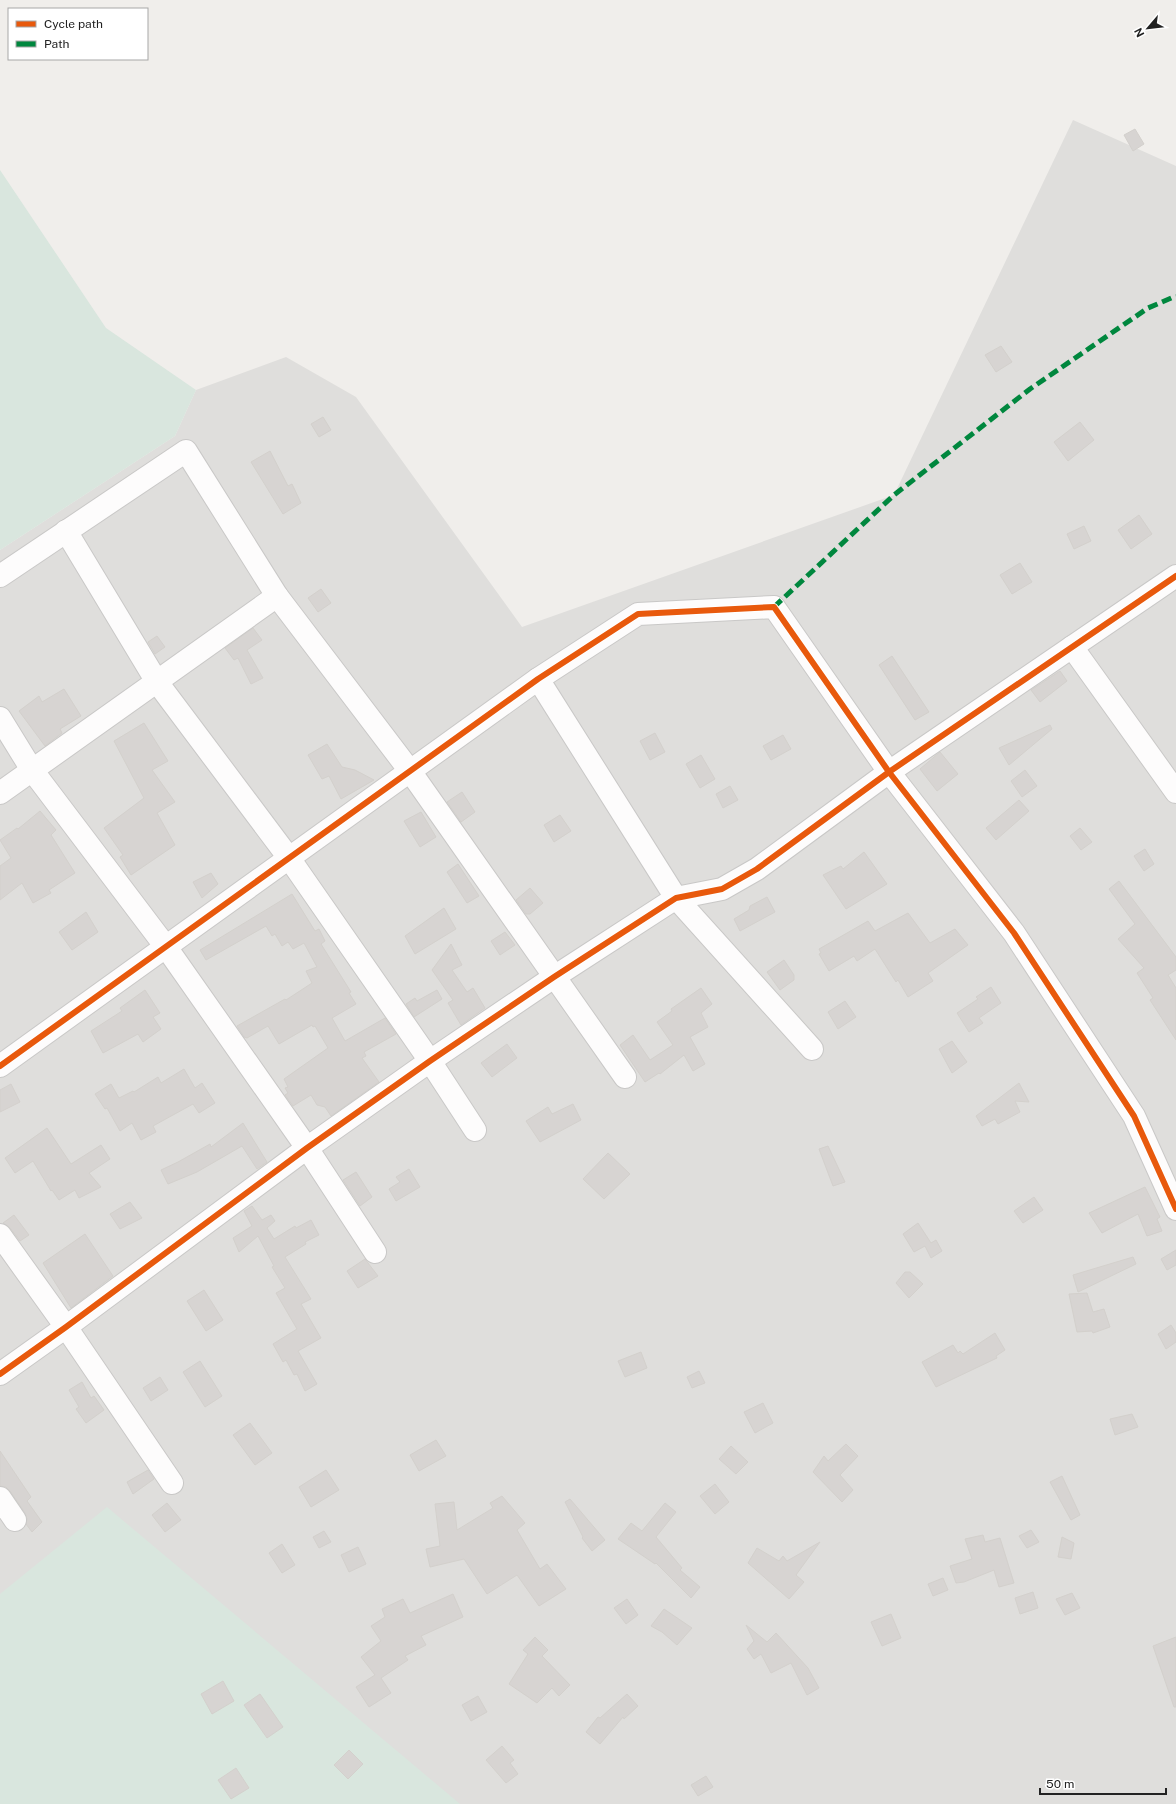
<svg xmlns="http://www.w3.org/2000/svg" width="1176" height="1804" font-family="'Public Sans',sans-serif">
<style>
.residential{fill:#dfdedc}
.wetland{fill:#d9e6de}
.building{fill:#d7d4d2;stroke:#d3d0cc}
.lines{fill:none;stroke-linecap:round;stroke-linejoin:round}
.minor-casing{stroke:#c9c8c7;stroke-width:24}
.minor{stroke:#fdfcfc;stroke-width:22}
.quiet{stroke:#00873e;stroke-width:5;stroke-dasharray:10 5;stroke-linecap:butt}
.cycleway-casing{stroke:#fff;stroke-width:8}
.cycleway{stroke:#e8590c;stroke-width:6}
</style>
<rect width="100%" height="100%" fill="#f0eeeb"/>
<path class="residential" d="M1073 120 1176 166V1804H0V550L175 436 196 390 286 357 356 397 522 627 894 495Z"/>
<g class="wetland">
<path d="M0 170 106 328 196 390 175 436 0 550Z"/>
<path d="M107 1507 460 1804H0V1594Z"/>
</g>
<g class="building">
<path d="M1135 129 1144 144 1133 151 1124 135Z"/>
<path d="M1001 346 1012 362 996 372 985 355Z"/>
<path d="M323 417 331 430 319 437 311 424Z"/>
<path d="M1080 422 1094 440 1068 461 1054 442Z"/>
<path d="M270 451 288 486 292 484 301 503 283 514 251 462Z"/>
<path d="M1139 515 1152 534 1131 549 1118 530Z"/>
<path d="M1084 526 1091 541 1074 549 1067 534Z"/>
<path d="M1020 563 1032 582 1012 594 1000 575Z"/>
<path d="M321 589 331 603 318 612 308 598Z"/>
<path d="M253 628 262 640 247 650 263 678 251 684 238 658 234 660 225 648Z"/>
<path d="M157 636 165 647 155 654 148 642Z"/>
<path d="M892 656 929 712 915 720 879 665Z"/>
<path d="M1060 671 1067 681 1040 702 1031 690Z"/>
<path d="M64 689 81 716 60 729 62 733 45 746 19 711 39 696 42 702Z"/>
<path d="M144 723 168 761 152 770 175 802 157 813 175 845 131 875 120 857 123 855 104 828 144 798 114 741Z"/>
<path d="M1050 725 1052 729 1009 765 999 748Z"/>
<path d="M655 733 665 752 650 760 640 741Z"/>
<path d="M783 735 791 749 771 760 763 746Z"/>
<path d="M327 744 342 767 355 770 374 780 341 799 329 776 322 779 308 755Z"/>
<path d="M940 752 958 774 937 791 920 769Z"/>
<path d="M701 755 715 779 700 788 686 764Z"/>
<path d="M1025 770 1037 786 1022 797 1011 781Z"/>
<path d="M730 786 738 800 723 808 716 794Z"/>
<path d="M462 792 475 812 461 822 447 802Z"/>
<path d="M1019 800 1029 811 996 840 986 828Z"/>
<path d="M40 811 56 830 51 835 75 873 49 890 51 893 33 903 22 883 0 900V866L11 858 0 840 17 828 18 829Z"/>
<path d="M421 812 436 837 420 847 404 821Z"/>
<path d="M560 815 571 831 554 842 544 825Z"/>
<path d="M1080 828 1092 842 1081 850 1070 836Z"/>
<path d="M1145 849 1154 864 1144 871 1134 856Z"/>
<path d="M864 852 887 884 846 909 823 875 841 866 843 869Z"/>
<path d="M458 864 479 896 467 903 447 872Z"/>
<path d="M211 873 218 884 202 898 193 882Z"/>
<path d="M1119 881 1176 957V970L1168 975 1176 988V1040L1150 1000 1153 998 1137 973 1144 968 1118 939 1135 924 1109 889Z"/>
<path d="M530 888 543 903 530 914H526L516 900Z"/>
<path d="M292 894 315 931 319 929 325 941 321 944 351 992 349 993 356 1004 332 1018 345 1041 385 1018 396 1034 364 1052 366 1056 362 1058 379 1082 331 1116 325 1107 317 1105 311 1095 293 1106 285 1095 288 1093 285 1088 288 1087 284 1079 328 1048 315 1026 313 1027 312 1025 279 1044 268 1026 247 1038 244 1037 237 1026 285 999 286 1000 312 983 306 971 317 967 304 943 293 949 288 942 282 946 275 934 272 936 266 926 206 960 200 950Z"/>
<path d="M767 897 775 912 740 931 734 919 749 910 750 906Z"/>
<path d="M444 908 456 929 415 954 405 936Z"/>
<path d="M86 912 98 932 72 950 59 932Z"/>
<path d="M908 913 930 943 955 929 968 945 928 973 933 981 908 997 898 980 896 982 875 949 857 961 854 956 829 971 819 954 821 953 819 949 868 921 875 931Z"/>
<path d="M505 932 515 945 500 955 491 941Z"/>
<path d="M451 944 462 965 452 970 467 992 473 988 485 1008 461 1025 448 1003 453 1000 432 970Z"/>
<path d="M784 960 794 975V980L780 990 767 972Z"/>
<path d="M991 987 1001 1003 979 1018 983 1023 969 1032 957 1013 978 999 976 997Z"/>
<path d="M701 988 712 1004 701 1013 708 1027 690 1037 705 1064 693 1071 684 1055 660 1074 659 1073 645 1082 620 1045 633 1035 650 1060 673 1045 657 1022 672 1011 671 1009Z"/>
<path d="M145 990 160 1013 153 1017 161 1029 143 1042 138 1034 103 1053 91 1031 122 1011 120 1008Z"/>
<path d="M437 990 442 999 414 1017 406 1004 415 998 417 1001Z"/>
<path d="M845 1001 856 1017 838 1029 828 1012Z"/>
<path d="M952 1041 967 1062 952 1073 939 1049Z"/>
<path d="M507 1044 517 1058 492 1077 481 1063Z"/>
<path d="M184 1069 195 1088 202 1083 215 1103 199 1113 193 1104 153 1126 156 1132 141 1140 132 1123 120 1131 107 1108 105 1109 95 1094 111 1084 119 1098 133 1091 134 1092 158 1077 161 1083Z"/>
<path d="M1019 1083 1029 1102 1015 1101 1020 1112 998 1124 995 1119 982 1126 976 1116Z"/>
<path d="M11 1084 20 1102 0 1112V1090Z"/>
<path d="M573 1104 581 1120 540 1142 526 1121 548 1107 552 1114Z"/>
<path d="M243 1123 267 1162 257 1169 242 1146 197 1172 168 1184 161 1170 178 1162 210 1144 211 1147Z"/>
<path d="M47 1128 71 1164 101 1145 110 1159 89 1173 101 1187 79 1198 75 1190 59 1200 52 1190 51 1191 33 1161 15 1173 5 1158Z"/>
<path d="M828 1146 845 1182 833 1186 819 1149Z"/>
<path d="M608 1153 630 1174 604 1199 583 1179Z"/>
<path d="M409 1169 420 1187 396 1201 389 1189 400 1182 396 1177Z"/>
<path d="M356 1172 372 1197 360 1206 343 1180Z"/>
<path d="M1145 1187 1160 1217 1157 1219 1162 1231 1147 1236 1138 1214 1102 1233 1089 1213Z"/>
<path d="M1034 1197 1043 1210 1023 1223 1014 1211Z"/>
<path d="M130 1202 142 1218 120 1229 110 1214Z"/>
<path d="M252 1206 262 1220 271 1215 275 1221 267 1228 274 1239 295 1226 296 1228 311 1220 319 1235 305 1242 306 1244 285 1257 311 1299 301 1304 321 1338 298 1351 317 1384 305 1391 297 1374 294 1375 286 1360 283 1362 273 1344 297 1329 276 1293 285 1288 272 1267 274 1266 258 1236 239 1252 233 1238 252 1226 244 1211Z"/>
<path d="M14 1215 29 1235 20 1241 10 1228 3 1223Z"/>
<path d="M918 1223 931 1243 936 1240 942 1251 931 1258 925 1246 914 1252 903 1234Z"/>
<path d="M85 1234 113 1276 71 1308 43 1263Z"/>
<path d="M1176 1250V1265L1167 1270 1161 1259Z"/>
<path d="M1133 1257 1136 1264 1078 1292 1073 1275Z"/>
<path d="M365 1259 378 1276 358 1288 347 1271Z"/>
<path d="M905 1272H910L923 1284 909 1298 896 1283Z"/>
<path d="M204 1290 223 1320 206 1331 187 1301Z"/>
<path d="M1087 1293 1093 1312 1104 1309 1110 1327 1093 1333 1092 1331 1077 1332 1069 1294Z"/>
<path d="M1171 1325 1176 1333V1342L1166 1349 1158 1334Z"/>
<path d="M995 1333 1005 1350 996 1356 997 1358 936 1387 922 1362 953 1345 958 1353 960 1351 963 1354Z"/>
<path d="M641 1352 647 1368 625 1377 618 1361Z"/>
<path d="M200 1361 222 1396 205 1407 183 1372Z"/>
<path d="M699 1371 705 1383 692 1388 687 1377Z"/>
<path d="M160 1377 168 1390 151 1401 143 1388Z"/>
<path d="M82 1382 91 1398 94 1396 104 1410 86 1423 76 1409 79 1407 69 1390Z"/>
<path d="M763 1403 773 1423 755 1433 744 1412Z"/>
<path d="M1132 1414 1138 1427 1115 1435 1110 1419Z"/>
<path d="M250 1423 272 1453 255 1465 233 1435Z"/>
<path d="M436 1440 446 1456 419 1471 410 1455Z"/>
<path d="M846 1444 858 1456 840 1475 853 1490 842 1502 813 1472 824 1456 828 1461Z"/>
<path d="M731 1446 748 1462 736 1474 719 1459Z"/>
<path d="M0 1451 31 1497 27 1501 42 1522 32 1532 26 1524 27 1519 25 1513 10 1491 6 1487 0 1486Z"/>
<path d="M148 1470 154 1479 133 1494 127 1482Z"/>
<path d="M326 1470 339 1490 311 1507 299 1487Z"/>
<path d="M1062 1476 1080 1515 1071 1520 1050 1482Z"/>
<path d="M715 1484 729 1502 715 1514 700 1496Z"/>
<path d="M502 1496 525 1523 517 1530 540 1569 547 1564 566 1589 539 1606 517 1575 487 1594 464 1559 430 1567 426 1549 440 1546 435 1504 454 1502 457 1530 493 1508 490 1503Z"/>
<path d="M570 1499 605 1540 592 1551 582 1538 583 1537 565 1502Z"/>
<path d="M167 1503 181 1520 165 1532 152 1515Z"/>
<path d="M665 1503 676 1512 656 1537 682 1568 680 1570 700 1587 691 1598 656 1563 655 1564 618 1539 631 1523 642 1531Z"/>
<path d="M1031 1530 1039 1542 1027 1548 1019 1536Z"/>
<path d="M324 1531 331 1542 319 1548 313 1537Z"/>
<path d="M983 1535 985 1542 1000 1538 1014 1583 999 1587 994 1570 964 1582 956 1583 950 1566 972 1559 965 1539Z"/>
<path d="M1062 1537 1074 1543 1071 1559 1058 1557Z"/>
<path d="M820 1542 796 1575 804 1582 789 1599 748 1563 757 1548 779 1561 783 1556 787 1561Z"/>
<path d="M282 1544 295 1565 282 1573 269 1553Z"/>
<path d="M358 1547 366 1564 349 1572 341 1555Z"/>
<path d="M943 1578 948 1590 933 1596 928 1584Z"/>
<path d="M1033 1592 1038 1608 1020 1614 1015 1598Z"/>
<path d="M1072 1593 1080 1608 1065 1615 1056 1599Z"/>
<path d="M453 1594 463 1617 421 1636 426 1645 405 1656 408 1660 381 1678 391 1693 369 1707 356 1687 375 1675 361 1657 381 1641 371 1626 385 1617 382 1609 403 1599 410 1613Z"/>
<path d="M627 1599 638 1615 626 1624 614 1608Z"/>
<path d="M664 1609 692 1628 677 1645 662 1632 651 1626Z"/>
<path d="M891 1614 901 1638 882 1646 871 1622Z"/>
<path d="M746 1625 767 1642 776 1633 808 1668 819 1688 807 1695 791 1663 771 1673 761 1654 754 1659 747 1649 754 1641Z"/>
<path d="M535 1637 548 1650 542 1656 570 1685 559 1696 552 1688 537 1703 509 1684 528 1654 523 1650Z"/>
<path d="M1176 1637V1707H1174L1153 1646Z"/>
<path d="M223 1681 234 1701 212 1714 201 1694Z"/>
<path d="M260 1694 283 1727 267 1738 244 1705Z"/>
<path d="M627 1694 638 1706 624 1719 623 1717 600 1744 586 1732 598 1717 600 1718Z"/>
<path d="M478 1696 487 1712 471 1721 462 1705Z"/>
<path d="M502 1746 514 1760 510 1763 518 1774 506 1783 486 1760Z"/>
<path d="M349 1750 363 1764 348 1779 334 1765Z"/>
<path d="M236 1768 249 1788 231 1799 218 1780Z"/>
<path d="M706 1776 713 1787 698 1796 691 1785Z"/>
</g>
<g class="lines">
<defs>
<g id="minor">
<path d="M66 531 157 682 289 858 430 1061 475 1130"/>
<path d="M0 576 186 451 277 596 410 771 625 1077"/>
<path d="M1072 647 1176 792"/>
<path d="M538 679 676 898 812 1049"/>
<path d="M0 718 32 770 166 947 307 1148 375 1252"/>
<path d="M0 793 277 596"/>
<path d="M0 1066 538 679 638 614 774 607 889 772 1014 933 1134 1116 1176 1209"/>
<path d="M0 1235 66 1327 172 1483"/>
<path d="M0 1374 66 1327 307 1148 430 1061 554 977 676 898 722 889 757 869 889 772 1176 576"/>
<path d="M0 1498 15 1520"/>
</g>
</defs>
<use href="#minor" class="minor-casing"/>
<use href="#minor" class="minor"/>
<path class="quiet" d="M774 607 894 495 1030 389 1148 308 1176 296"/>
<defs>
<g id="cycleway">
<path d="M0 1066 538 679 638 614 774 607 889 772 1014 933 1134 1116 1176 1209"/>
<path d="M0 1374 66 1327 307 1148 430 1061 554 977 676 898 722 889 757 869 889 772 1176 576"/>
</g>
</defs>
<use href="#cycleway" class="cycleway-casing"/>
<use href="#cycleway" class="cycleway"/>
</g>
<rect x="8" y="8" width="140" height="52" fill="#ffffff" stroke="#a7a7a7"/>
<rect x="16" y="21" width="20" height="6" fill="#e8590c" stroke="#a7a7a7"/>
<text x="44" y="28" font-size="12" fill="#222222">Cycle path</text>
<rect x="16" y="41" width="20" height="6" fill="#00873e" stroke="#a7a7a7"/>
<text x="44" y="48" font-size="12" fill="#222222">Path</text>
<g transform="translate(1148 28) rotate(242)" stroke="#ffffff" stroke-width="3" paint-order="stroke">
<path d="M0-3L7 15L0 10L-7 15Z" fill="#222222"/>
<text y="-6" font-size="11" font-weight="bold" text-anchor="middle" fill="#222222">N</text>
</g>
<path d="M1040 1788v6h126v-6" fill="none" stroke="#222222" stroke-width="2"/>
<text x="1046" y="1788" font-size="12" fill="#222222" stroke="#ffffff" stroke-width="3" paint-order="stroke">50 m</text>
</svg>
